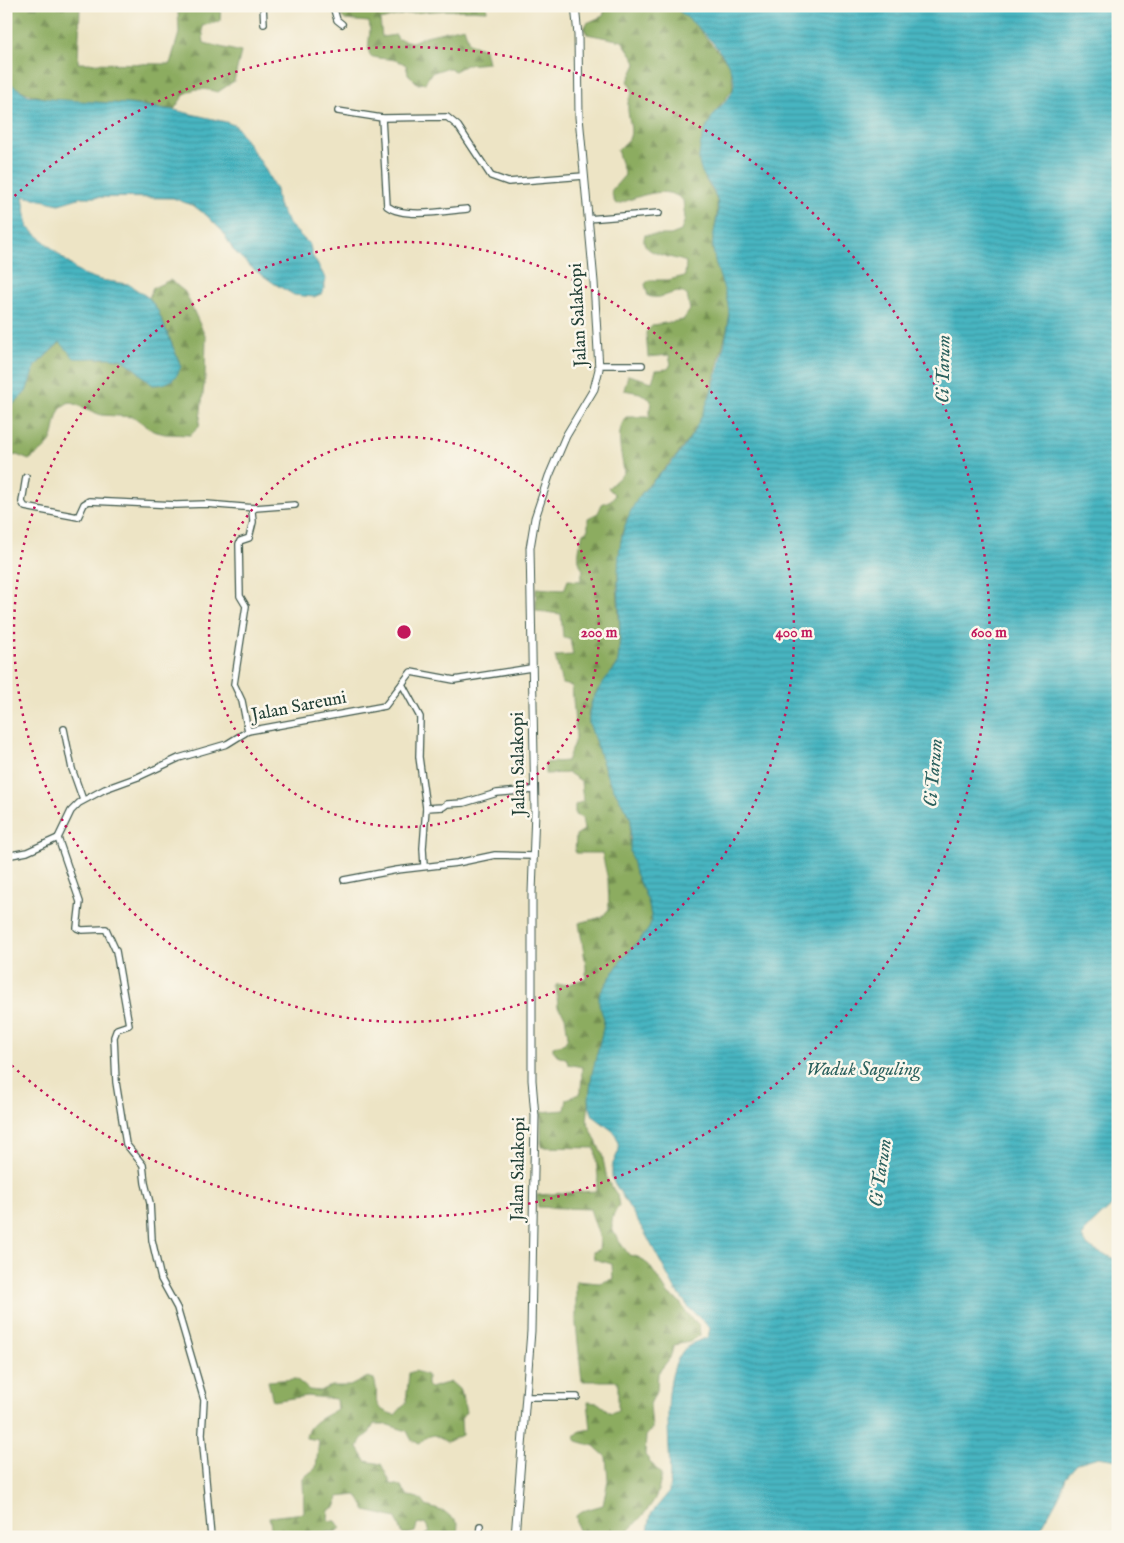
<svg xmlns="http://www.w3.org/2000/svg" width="1124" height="1543" font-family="'IM FELL English',serif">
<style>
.forest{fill:url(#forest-firs);stroke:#56744a}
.water{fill:url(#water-rules);stroke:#33797a}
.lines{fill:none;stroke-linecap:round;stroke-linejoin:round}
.minor-casing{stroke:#3e564a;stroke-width:8}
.tertiary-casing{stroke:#3e564a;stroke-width:9}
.minor{stroke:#fff;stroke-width:5.5}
.tertiary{stroke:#fff;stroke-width:7}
.ring{fill:none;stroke:#c2185b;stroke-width:2.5;stroke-dasharray:2.5 5}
.labels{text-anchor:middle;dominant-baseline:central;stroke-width:5;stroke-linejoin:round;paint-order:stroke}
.street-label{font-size:18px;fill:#1f3d34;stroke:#fbf7ec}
.water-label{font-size:19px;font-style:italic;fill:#2b615e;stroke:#fbf7ec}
.centre{fill:#c2185b;stroke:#fbf7ec;stroke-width:2.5}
.ring-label{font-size:15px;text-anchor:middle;font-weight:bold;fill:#c2185b;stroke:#fbf7ec;stroke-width:5;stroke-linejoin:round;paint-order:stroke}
</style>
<defs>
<pattern id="forest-firs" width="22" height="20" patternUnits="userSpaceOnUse" patternTransform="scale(1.25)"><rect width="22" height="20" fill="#8cac60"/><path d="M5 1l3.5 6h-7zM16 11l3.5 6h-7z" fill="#728d50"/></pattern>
<pattern id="water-rules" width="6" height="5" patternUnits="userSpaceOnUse" patternTransform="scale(1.25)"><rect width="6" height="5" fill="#47b5c1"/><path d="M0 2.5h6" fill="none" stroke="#3b949e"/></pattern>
</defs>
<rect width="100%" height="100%" fill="#fbf7ec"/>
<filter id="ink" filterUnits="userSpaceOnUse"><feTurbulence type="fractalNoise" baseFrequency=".02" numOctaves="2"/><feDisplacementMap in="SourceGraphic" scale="10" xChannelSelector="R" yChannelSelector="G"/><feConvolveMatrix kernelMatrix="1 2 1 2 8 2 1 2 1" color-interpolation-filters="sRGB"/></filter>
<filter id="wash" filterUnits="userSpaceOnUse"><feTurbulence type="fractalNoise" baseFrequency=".0096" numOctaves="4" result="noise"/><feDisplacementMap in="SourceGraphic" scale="20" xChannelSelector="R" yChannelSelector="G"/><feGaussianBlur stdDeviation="1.12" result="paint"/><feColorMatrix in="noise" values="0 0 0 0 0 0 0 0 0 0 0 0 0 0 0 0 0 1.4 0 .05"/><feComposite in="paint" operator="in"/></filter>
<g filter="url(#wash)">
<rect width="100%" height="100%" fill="#ede4c5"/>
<g class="forest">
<path d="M6 6H80L78 63 170 64 179 33 178 11 162 6H221L220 21 202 26 204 43 241 52 234 81 218 92C193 86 187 88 174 110 158 108 141 104 125 104 85 102 39 106 6 81Z"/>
<path d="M364 6H487V11C451 9 415 10 380 20L382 37 396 35 398 39 412 42 426 36 464 27 469 43 485 49 488 63 466 65 455 71 446 68 431 73 425 83 418 84 408 74 406 65C392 56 385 61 370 56 366 43 372 34 369 22L345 20 341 16V10Z"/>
<path d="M606 6H672L688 17 731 66 733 89 715 112 705 179 717 200V215L712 247 730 307 728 325 706 410 695 430 677 455 642 492 622 532 617 588 620 633 618 663 592 700 588 713 589 723 608 779 631 819 629 838 635 873 648 901 652 920 648 930 620 962 599 995 604 1019 603 1029 592 1074 587 1121 602 1154 607 1179 617 1195 619 1206C603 1227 617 1237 629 1255L638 1257 649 1265 669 1295 679 1301 691 1319 699 1325 700 1335 690 1342 674 1345 670 1358 658 1373 657 1390 650 1404 652 1429 646 1436 645 1455 661 1475C659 1505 641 1515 623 1537H579L576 1516 582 1511 603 1505 608 1480 606 1457 594 1446 577 1441 574 1437 580 1431 591 1429 588 1402 598 1403 611 1413 618 1410V1381H582L576 1324V1281L599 1283 613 1279 612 1264 594 1259 593 1252 599 1250 600 1239 590 1209 538 1207 537 1195 596 1191 598 1177 595 1148 541 1147V1112L565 1110 567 1099 581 1093 582 1067 568 1064 566 1058 559 1057 553 1050V1047L565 1043 568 1037 565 1016 558 1007 556 985 570 984 586 978V966L579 923 602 917 609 909 608 880 602 853H575L576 835 584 830 582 818 575 815V805L583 801 581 781 569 773 545 774V763L567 761 576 737 572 686 562 684 555 656 573 655 570 638H563L561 614 536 611V588L564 590 568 580 580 581 583 570C575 559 580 545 583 533L588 530V518L598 513 602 504 611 500 615 495 608 488 624 473C622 453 614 434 626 417H649L651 400 640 393 624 390 628 375 652 382 656 370 668 369 671 364 669 355 648 357 646 332 653 325 683 320 690 310 687 295C673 286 665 302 648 296L645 284 649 280H668L685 276 686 262C673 256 637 255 645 235H671L681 231 685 219 683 200C665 184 638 197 618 204L615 203 611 191 625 175 617 150C641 137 626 122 628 103 628 100 631 95 633 92L628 81 636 64 634 58 622 41 587 34 584 29 587 23 603 16Z"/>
<path d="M170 280 185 292 206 338 205 377 199 427 190 435 165 434 153 431 134 417 101 415 70 402C51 409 59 430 48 445 43 451 35 455 29 460L17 455 6 457V411L26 392 35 366 61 342 98 359 113 357 124 360 153 385 181 366 158 311 149 298 153 288Z"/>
<path d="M415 1371 427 1375V1385L430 1388 451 1382 461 1391 466 1412 461 1419 462 1435 447 1442 434 1435 426 1437 419 1444 411 1439 407 1431 385 1424H374L368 1435C361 1438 360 1441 358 1448L366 1461 381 1464 391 1484 401 1486 408 1496C416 1497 422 1498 426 1506L445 1512 458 1523 457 1537H423L430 1532 425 1523 417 1525 415 1532 403 1535 396 1518 366 1511 357 1495 338 1497 337 1506 329 1510 328 1519 330 1521H336L341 1528 337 1532H327L324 1537H273L269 1517 304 1513 303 1478 316 1468 319 1440 306 1438C307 1422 325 1417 337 1409L336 1399 307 1396 273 1401 268 1381 296 1379 309 1390 320 1391 331 1386H350L368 1377 374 1379C381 1399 367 1407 395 1415L406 1403 409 1373Z"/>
</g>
<g class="water">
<path d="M672 6H1118V1200L1085 1231 1082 1237C1087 1251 1105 1254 1118 1260V1460L1098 1457 1078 1463 1066 1477 1061 1492 1036 1537H647L651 1514 669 1492C673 1453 658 1387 682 1352 688 1344 699 1341 708 1337L710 1328 690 1309 675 1289 646 1235 612 1179V1166L619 1150 617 1138 614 1132 593 1116 590 1108 589 1098 592 1074 603 1029 604 1019 599 1004V995L620 962 648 930 652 920 648 901 635 873 630 851 631 819 608 779 589 723C587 705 597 690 608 676 612 671 618 667 618 660 625 614 609 565 627 520 639 488 657 480 678 455 706 420 720 370 728 326 733 298 715 275 713 248 711 232 721 216 717 200 713 185 697 173 699 156 700 141 706 124 716 112 721 105 730 98 733 90 742 64 691 19 672 6Z"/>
<path d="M6 81 28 95 50 99 127 104 174 110 226 122 236 126 264 167 276 190 278 205 289 224 310 245 312 255 326 279 323 293 314 297 294 295 275 284 252 268 233 250 223 232 206 215 194 206 173 198 82 197 59 204 23 196 28 227 80 273 100 280 128 284 149 298 158 311 181 366C177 380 167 385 153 385 143 378 133 364 122 360 113 356 86 359 74 358L60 342 35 366 26 392 6 411Z"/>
</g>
</g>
<g filter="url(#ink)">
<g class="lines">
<defs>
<g id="minor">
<path d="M263 6 264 24"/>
<path d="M333 6 337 20 342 24"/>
<path d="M338 111 382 118 447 117 458 126 491 176 508 182 584 176"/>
<path d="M382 118 387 206C404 219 446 211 467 209"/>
<path d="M588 219 659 213"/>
<path d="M599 365H642"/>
<path d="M26 477 22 502 25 507 78 517 84 504 89 501 176 505 206 504 255 508"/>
<path d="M402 684 420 717 419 757 426 808 423 848 424 866"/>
<path d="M64 729 72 769 83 800"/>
<path d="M248 731 242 701 234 684 246 606 240 596 239 544 240 541 249 538 253 522 252 511 255 508 295 505"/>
<path d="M426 808 443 807 447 804 464 803 497 793 534 790"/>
<path d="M58 838 80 902 77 928 82 930 106 929 116 951 129 1025 117 1029 114 1037 116 1082 126 1144 143 1165 145 1183 150 1203 152 1240 161 1279 177 1308 204 1400 202 1434 211 1537"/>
<path d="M58 838 71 811 79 803 105 789 138 777 179 758 227 744 248 731 385 706 411 672 454 680 531 668"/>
<path d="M6 856 27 852 58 838"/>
<path d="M344 880 397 870 457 863 495 855 533 856"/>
<path d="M527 1397H577"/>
<path d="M479 1537 480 1526"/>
</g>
<path id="tertiary" d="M515 1537 531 1331 535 1116 532 1080V893L535 810 530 548 535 518 549 476 566 436 594 389 599 369 594 282 579 117 578 35 575 6"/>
</defs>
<use href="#minor" class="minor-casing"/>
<use href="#tertiary" class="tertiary-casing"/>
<use href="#minor" class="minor"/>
<use href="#tertiary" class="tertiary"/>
</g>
</g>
<g class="ring">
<circle cx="404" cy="632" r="195"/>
<circle cx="404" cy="632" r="390"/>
<path d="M9 201A585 585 0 1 1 9 1063"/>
</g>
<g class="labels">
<g class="street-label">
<text transform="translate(579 315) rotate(-93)">Jalan Salakopi</text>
<text transform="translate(299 707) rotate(-11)">Jalan Sareuni</text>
<text transform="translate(519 764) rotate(-91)">Jalan Salakopi</text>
<text transform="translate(519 1169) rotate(-89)">Jalan Salakopi</text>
</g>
<g class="water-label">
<text transform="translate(944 369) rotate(-89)">Ci Tarum</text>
<text transform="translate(934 773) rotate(-85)">Ci Tarum</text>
<text x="863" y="1070">Waduk Saguling</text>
<text transform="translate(881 1173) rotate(-82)">Ci Tarum</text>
</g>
</g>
<circle cx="404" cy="632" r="8" class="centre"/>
<g class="ring-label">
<text x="599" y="637">200 m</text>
<text x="794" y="637">400 m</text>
<text x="989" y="637">600 m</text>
</g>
<rect width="1124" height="1543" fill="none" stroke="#fbf7ec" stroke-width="25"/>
</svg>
